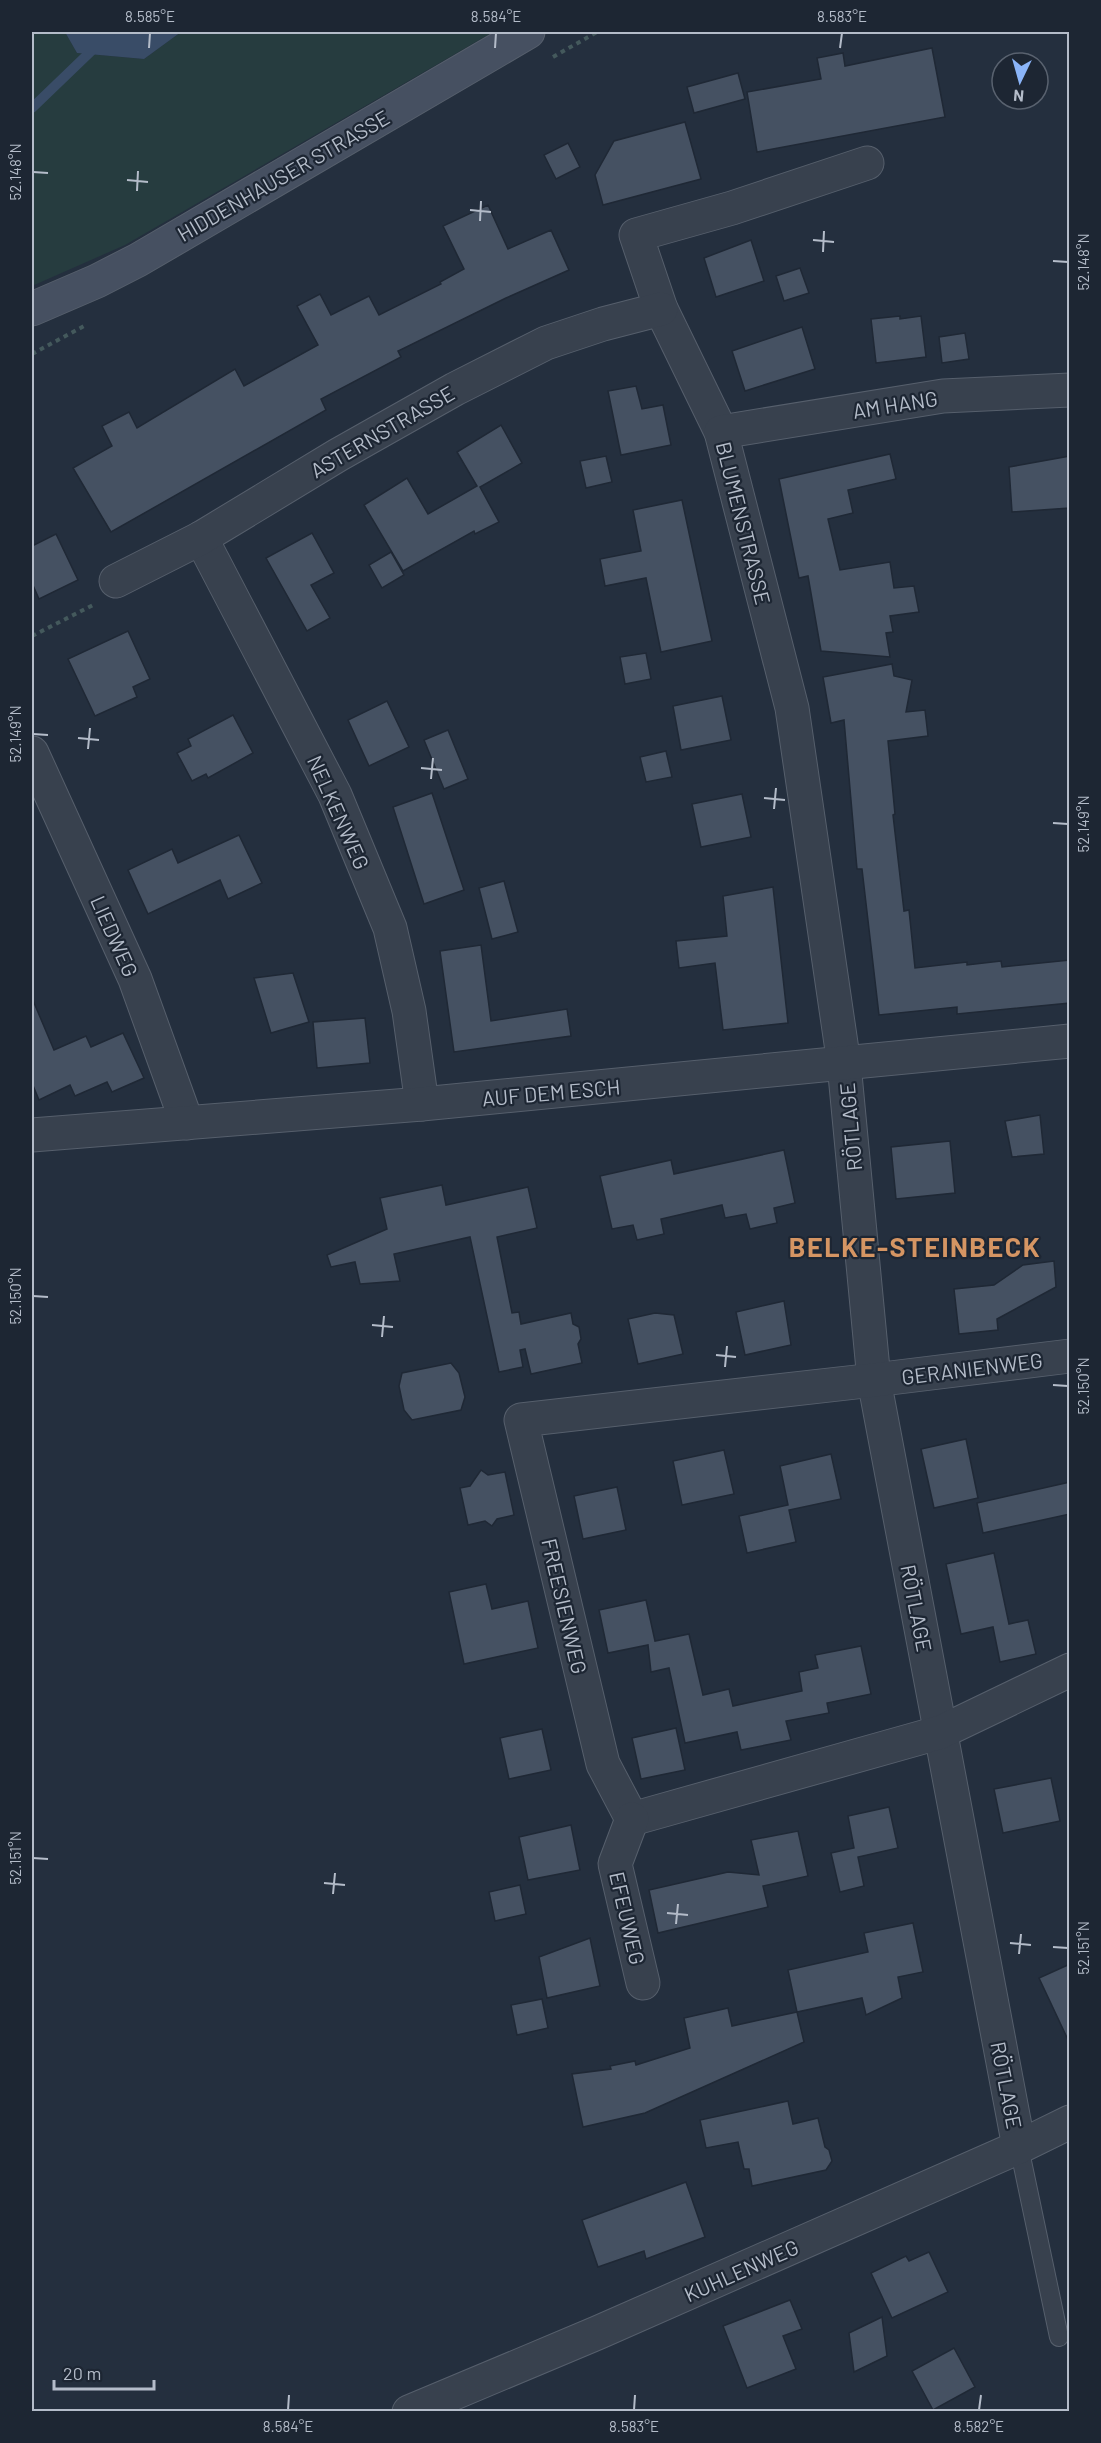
<svg xmlns="http://www.w3.org/2000/svg" width="1101" height="2443" font-family="Barlow,sans-serif">
<style>
.green{fill:#263c3f}
.water{fill:#394c67}
.lines{fill:none;stroke-linecap:round;stroke-linejoin:round}
.stream{stroke:#394c67;stroke-width:10}
.building{fill:#455162;stroke:#1f2835;stroke-width:1.5}
.service-casing{stroke:#565f6c;stroke-width:20}
.minor-casing{stroke:#565f6c;stroke-width:35}
.secondary-casing{stroke:#565f6c;stroke-width:35}
.path{stroke:#44595c;stroke-width:4;stroke-dasharray:4.5 4.5;stroke-linecap:butt}
.service{stroke:#38414e;stroke-width:18}
.minor{stroke:#38414e;stroke-width:33}
.secondary{stroke:#465061;stroke-width:33}
.ticks{fill:none;stroke:#b4bcc9;stroke-width:2}
.labels{text-anchor:middle;dominant-baseline:central;stroke-width:4.5;stroke-linejoin:round;paint-order:stroke}
.street-label{font-size:21px;fill:#b4bcc9;stroke:#1d2633}
.district-label{font-size:27px;font-weight:bold;letter-spacing:1.5px;fill:#d59563;stroke:#1d2633}
.neatline{fill:none;stroke:#b4bcc9;stroke-width:2}
.ticks-label{font-size:15px;text-anchor:middle;fill:#b4bcc9}
</style>
<rect width="100%" height="100%" fill="#242f3e"/>
<path class="green" d="M32 32H65L77 53 144 59 181 32H493L125 245 32 286Z"/>
<path class="water" d="M65 32H181L144 59 77 53Z"/>
<g class="lines">
<path class="stream" d="M32 108 111 32"/>
</g>
<g class="building">
<path d="M932 48 945 117 757 152 747 92 821 79 817 58 843 53 845 66Z"/>
<path d="M738 73 745 99 694 113 687 87Z"/>
<path d="M685 122 701 179 603 205 595 175 614 141Z"/>
<path d="M568 143 580 167 556 179 544 155Z"/>
<path d="M488 205 508 249 551 230 569 270 506 298 398 351 401 357 321 399 326 410 111 532 73 468 112 446 102 426 129 412 137 428 235 369 244 386 318 345 297 306 320 294 331 315 369 296 379 315 441 284 440 282 464 269 443 226Z"/>
<path d="M751 240 764 281 716 297 704 258Z"/>
<path d="M800 268 809 293 784 301 776 276Z"/>
<path d="M900 316V319L921 316 926 357 876 363 871 319Z"/>
<path d="M802 327 815 369 745 391 732 351Z"/>
<path d="M965 333 969 359 942 363 939 337Z"/>
<path d="M636 386 642 409 663 405 671 445 621 455 608 391Z"/>
<path d="M501 425 522 463 480 487 499 522 475 534 474 531 403 571 364 505 407 478 428 514 477 486 457 452Z"/>
<path d="M890 454 896 479 848 490 853 513 828 519 840 570 890 562 894 588 914 586 919 612 890 616 893 632 886 633 890 657 821 651 808 576 799 578 779 479Z"/>
<path d="M606 456 612 482 586 488 580 461Z"/>
<path d="M1070 456V508L1012 512 1009 467Z"/>
<path d="M682 500 712 641 661 652 646 578 605 586 600 559 641 551 633 510Z"/>
<path d="M312 533 334 573 311 585 330 618 307 631 266 558Z"/>
<path d="M56 534 78 580 39 599 32 583V546Z"/>
<path d="M391 552 404 575 382 588 369 565Z"/>
<path d="M128 631 150 679 133 687 137 697 95 716 68 659Z"/>
<path d="M646 653 651 679 625 684 620 657Z"/>
<path d="M892 664 894 676 912 680 906 712 925 710 928 736 888 741 895 814 893 815 904 911 909 910 915 968 967 962V965L1001 961 1002 967 1070 960V1003L957 1014V1007L879 1015 862 869H857L844 720 831 723 823 677Z"/>
<path d="M722 696 731 740 681 750 673 706Z"/>
<path d="M387 701 409 747 369 766 348 720Z"/>
<path d="M233 715 253 753 208 778 206 774 192 781 177 753 191 746 188 739Z"/>
<path d="M448 730 468 779 444 789 424 740Z"/>
<path d="M666 751 672 777 646 782 640 757Z"/>
<path d="M432 793 464 890 424 904 393 807Z"/>
<path d="M742 794 751 837 701 847 692 804Z"/>
<path d="M239 835 262 883 228 899 220 880 148 914 128 870 172 849 178 863Z"/>
<path d="M504 881 518 932 492 939 479 888Z"/>
<path d="M773 887 788 1023 723 1030 715 963 679 968 676 941 727 936 723 896Z"/>
<path d="M481 945 491 1021 567 1009 571 1036 454 1052 440 951Z"/>
<path d="M293 973 309 1022 271 1033 254 978Z"/>
<path d="M32 998 54 1050 86 1036 91 1047 123 1033 144 1078 112 1092 107 1082 75 1096 70 1085 39 1100 32 1083Z"/>
<path d="M365 1018 370 1063 317 1068 313 1022Z"/>
<path d="M1040 1115 1044 1154 1012 1157 1005 1121Z"/>
<path d="M950 1141 955 1193 896 1199 891 1147Z"/>
<path d="M784 1150 795 1203 774 1208 777 1223 750 1229 746 1214 725 1218 722 1205 661 1219 664 1234 637 1240 633 1225 612 1229 600 1176 671 1160 674 1174Z"/>
<path d="M442 1185 446 1205 528 1187 537 1228 497 1237 512 1313 519 1312 521 1324 571 1313 573 1324 579 1327 581 1339 578 1344 582 1363 531 1374 525 1349 520 1350 523 1367 499 1372 470 1237 394 1254 400 1281 360 1284 355 1262 331 1267 327 1255 387 1229 380 1198Z"/>
<path d="M1054 1261 1056 1287 997 1319 998 1330 959 1334 954 1289 994 1285 1023 1265Z"/>
<path d="M784 1301 791 1345 745 1355 736 1312Z"/>
<path d="M655 1313 674 1315 683 1354 638 1364 628 1319Z"/>
<path d="M451 1363 459 1373 465 1397 461 1410 412 1420 404 1410 399 1386 402 1373Z"/>
<path d="M966 1439 978 1498 934 1508 921 1449Z"/>
<path d="M724 1450 734 1494 682 1505 673 1461Z"/>
<path d="M831 1454 841 1499 789 1510 796 1542 747 1553 739 1516 788 1505 780 1466Z"/>
<path d="M481 1470 488 1475 505 1472 514 1515 497 1519 492 1526 485 1521 468 1525 460 1488 470 1486Z"/>
<path d="M1070 1482V1514L983 1533 977 1503Z"/>
<path d="M617 1487 626 1530 583 1539 574 1496Z"/>
<path d="M994 1553 1009 1624 1028 1620 1036 1654 1000 1662 993 1627 961 1634 946 1564Z"/>
<path d="M486 1584 492 1609 528 1601 538 1648 464 1664 449 1592Z"/>
<path d="M646 1600 655 1641 689 1634 703 1695 729 1689 733 1706 802 1691 799 1672 818 1668 815 1655 861 1646 871 1694 827 1703 829 1713 786 1721 791 1740 741 1750 737 1732 685 1743 669 1668 651 1672 648 1645 608 1653 599 1610Z"/>
<path d="M676 1728 685 1770 641 1779 632 1738Z"/>
<path d="M542 1729 551 1770 509 1779 500 1738Z"/>
<path d="M1051 1778 1060 1821 1003 1833 994 1789Z"/>
<path d="M889 1807 898 1848 858 1857 864 1886 840 1892 831 1853 854 1848 848 1816Z"/>
<path d="M571 1825 580 1870 528 1880 519 1837Z"/>
<path d="M798 1831 808 1876 763 1886 768 1907 658 1933 649 1890 728 1872 759 1875 751 1840Z"/>
<path d="M520 1885 526 1914 495 1921 489 1892Z"/>
<path d="M913 1923 923 1972 898 1977 902 1998 866 2015 862 1998 797 2012 788 1970 868 1952 864 1933Z"/>
<path d="M590 1938 600 1986 547 1998 539 1957Z"/>
<path d="M1070 1964V2044L1039 1978Z"/>
<path d="M542 1999 548 2028 517 2035 511 2005Z"/>
<path d="M728 2008 732 2026 797 2012 804 2042 645 2113 583 2127 572 2074 611 2069 610 2066 635 2061 636 2065 690 2048 684 2018Z"/>
<path d="M788 2101 793 2124 818 2118 825 2147 829 2150 832 2161 826 2170 752 2186 749 2169H744L738 2142 706 2148 700 2120Z"/>
<path d="M686 2182 705 2237 646 2259 644 2251 598 2267 582 2220Z"/>
<path d="M929 2252 948 2292 892 2318 871 2273 906 2256 909 2261Z"/>
<path d="M790 2300 802 2329 783 2336 796 2369 747 2388 723 2326Z"/>
<path d="M882 2317 887 2356 854 2372 849 2333Z"/>
<path d="M954 2348 975 2387 933 2410 912 2371Z"/>
</g>
<g class="lines">
<defs>
<path id="service" d="M1019 2147 1059 2337"/>
<g id="minor">
<path d="M867 163 732 208 636 235 661 309 721 432 792 708 844 1064 874 1380 1019 2147"/>
<path d="M721 432 943 396 1070 390"/>
<path d="M201 538 335 795 390 928 409 1011 422 1104"/>
<path d="M116 581 201 538 338 455 455 389 546 343 603 324 661 309"/>
<path d="M32 753 135 979 187 1123"/>
<path d="M32 1135 422 1104 1070 1041"/>
<path d="M1070 1356 874 1380 521 1420 603 1764 632 1819 941 1732 1070 1670"/>
<path d="M632 1819 615 1864 643 1983"/>
<path d="M409 2412 597 2333 1019 2147 1070 2122"/>
</g>
<path id="secondary" d="M32 309 97 281 138 260 528 32"/>
</defs>
<use href="#service" class="service-casing"/>
<use href="#minor" class="minor-casing"/>
<use href="#secondary" class="secondary-casing"/>
<g class="path">
<path d="M553 57 597 32"/>
<path d="M32 354 84 326"/>
<path d="M32 636 93 605"/>
</g>
<use href="#service" class="service"/>
<use href="#minor" class="minor"/>
<use href="#secondary" class="secondary"/>
</g>
<path class="ticks" d="M149 48 150 33M495 48 496 33M840 48 842 33M33 172 48 173M127 180 148 182M137 191 138 171M470 210 491 212M480 221 481 201M813 240 834 242M823 252 824 231M1053 261 1068 262M33 734 48 735M78 738 99 740M88 749 90 728M421 768 442 770M431 779 433 758M764 798 785 800M774 809 776 788M1053 823 1068 824M33 1296 48 1297M372 1325 393 1327M382 1337 384 1316M716 1355 736 1357M725 1367 727 1346M1053 1385 1068 1386M33 1858 48 1859M324 1883 345 1885M333 1894 335 1873M667 1913 688 1915M676 1924 678 1904M1010 1943 1031 1945M1053 1947 1068 1948M1019 1954 1021 1934M288 2410 289 2395M634 2410 635 2395M979 2410 981 2395"/>
<g class="labels">
<g class="street-label">
<text transform="translate(283 175) rotate(-30)">HIDDENHAUSER STRASSE</text>
<text transform="translate(895 404) rotate(-9)">AM HANG</text>
<text transform="translate(382 431) rotate(-30)">ASTERNSTRASSE</text>
<text transform="translate(744 523) rotate(76)">BLUMENSTRASSE</text>
<text transform="translate(339 812) rotate(66)">NELKENWEG</text>
<text transform="translate(115 936) rotate(66)">LIEDWEG</text>
<text transform="translate(551 1092) rotate(-5)">AUF DEM ESCH</text>
<text transform="translate(850 1127) rotate(-95)">RÖTLAGE</text>
<text transform="translate(972 1368) rotate(-7)">GERANIENWEG</text>
<text transform="translate(565 1606) rotate(77)">FREESIENWEG</text>
<text transform="translate(917 1608) rotate(79)">RÖTLAGE</text>
<text transform="translate(628 1918) rotate(77)">EFEUWEG</text>
<text transform="translate(1007 2085) rotate(79)">RÖTLAGE</text>
<text transform="translate(741 2270) rotate(-24)">KUHLENWEG</text>
</g>
<g class="district-label">
<text x="915" y="1246">BELKE-STEINBECK</text>
</g>
</g>
<rect width="1101" height="2443" fill="none" stroke="#1d2633" stroke-width="66"/>
<g transform="translate(1020 81) rotate(185)"><circle r="28" fill="#1d2633" stroke="#59626f" stroke-width="1.5"/>
<path d="M0-4.5L10 22L0 15L-10 22Z" fill="#8ab4f8"/>
<text y="-9" font-size="16" font-weight="bold" text-anchor="middle" fill="#b4bcc9">N</text>
</g>
<path d="M54 2380v9h100v-9" fill="none" stroke="#b4bcc9" stroke-width="3"/>
<text x="63" y="2380" font-size="18" fill="#b4bcc9" stroke="#1d2633" stroke-width="4.5" paint-order="stroke">20 m</text>
<rect x="33" y="33" width="1035" height="2377" class="neatline"/>
<g class="ticks-label">
<text x="150" y="22">8.585°E</text>
<text x="496" y="22">8.584°E</text>
<text x="842" y="22">8.583°E</text>
<text transform="translate(16 172) rotate(-90)" y="5">52.148°N</text>
<text transform="translate(1084 262) rotate(-90)" y="5">52.148°N</text>
<text transform="translate(16 734) rotate(-90)" y="5">52.149°N</text>
<text transform="translate(1084 824) rotate(-90)" y="5">52.149°N</text>
<text transform="translate(16 1296) rotate(-90)" y="5">52.150°N</text>
<text transform="translate(1084 1386) rotate(-90)" y="5">52.150°N</text>
<text transform="translate(16 1858) rotate(-90)" y="5">52.151°N</text>
<text transform="translate(1084 1948) rotate(-90)" y="5">52.151°N</text>
<text x="288" y="2432">8.584°E</text>
<text x="634" y="2432">8.583°E</text>
<text x="979" y="2432">8.582°E</text>
</g>
</svg>
